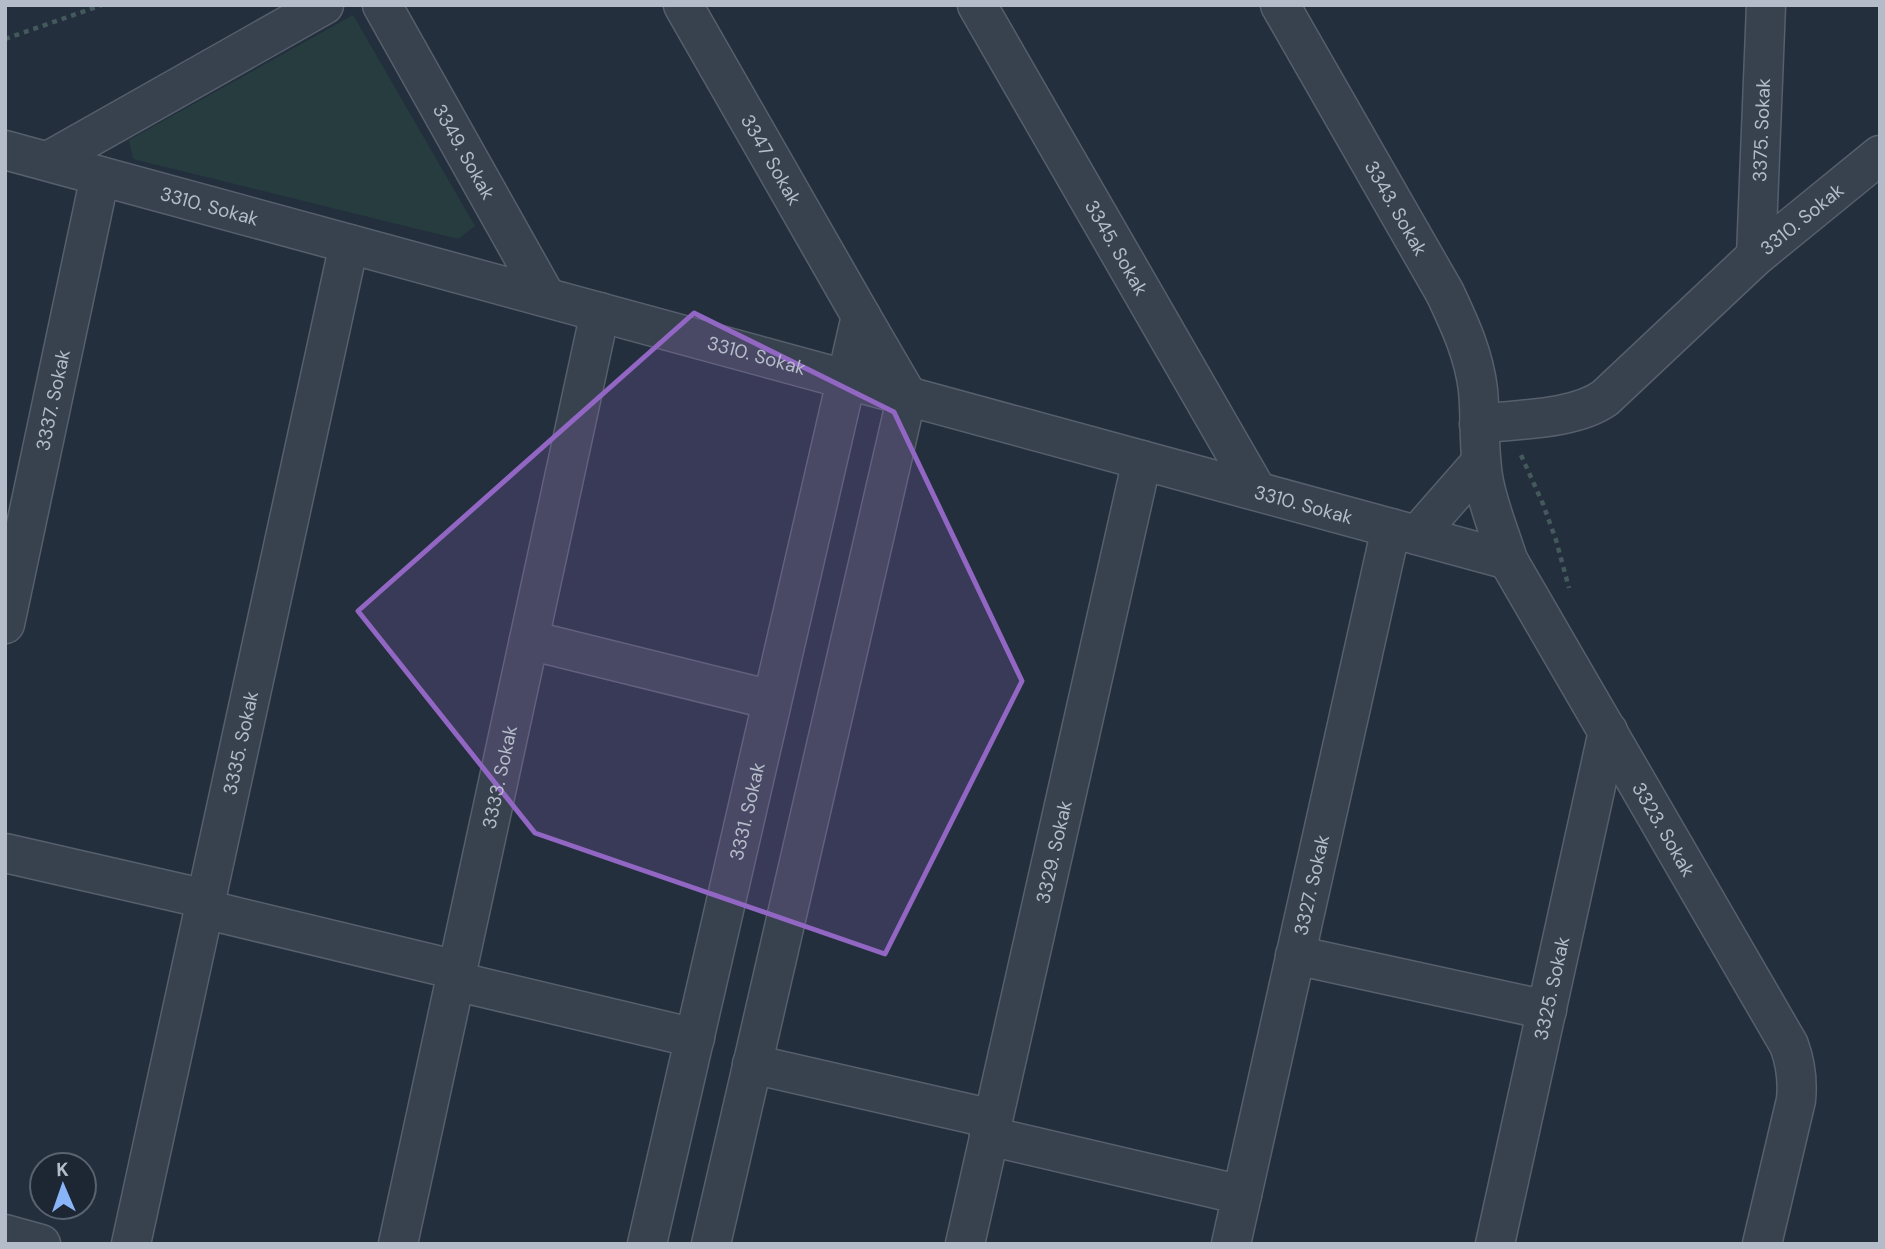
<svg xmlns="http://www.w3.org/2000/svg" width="1885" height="1249" font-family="'DM Sans',sans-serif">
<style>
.green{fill:#263c3f}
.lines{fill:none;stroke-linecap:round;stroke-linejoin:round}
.minor-casing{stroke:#565f6c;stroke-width:41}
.path{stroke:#44595c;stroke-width:4.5;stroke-dasharray:5 5;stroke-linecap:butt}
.minor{stroke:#38414e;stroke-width:38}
.marked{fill:#9266c3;fill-opacity:0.2;stroke:#9266c3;stroke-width:5;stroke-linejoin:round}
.labels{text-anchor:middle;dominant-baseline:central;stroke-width:5;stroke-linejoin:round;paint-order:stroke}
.street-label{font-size:19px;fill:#b4bcc9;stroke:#1d2633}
</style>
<rect width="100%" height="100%" fill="#242f3e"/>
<path class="green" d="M353 15 475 226 458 239 133 159 129 140Z"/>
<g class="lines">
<defs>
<g id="minor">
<path id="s1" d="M382 5 546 297"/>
<path id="s2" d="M683 5 861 316"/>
<path id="s3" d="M977 5 1257 491"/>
<path id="s4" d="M1280 5 1445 293C1460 325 1474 355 1478 390 1481 421 1478 452 1484 482 1489 508 1500 534 1508 560L1789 1045C1796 1064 1798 1080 1796 1100L1762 1244"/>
<path id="s5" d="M5 150 1508 560"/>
<path d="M48 161 324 5"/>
<path id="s6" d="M1756 256 1766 5"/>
<path id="s7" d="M1479 424C1517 419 1574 420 1605 398L1756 256 1880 155"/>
<path d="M1417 535 1481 462"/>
<path id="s8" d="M5 624 100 176"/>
<path d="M529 640 772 700"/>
<path d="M5 853 206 899"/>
<path d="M204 909 457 970"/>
<path d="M1295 955 1547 1010"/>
<path d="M455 981 695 1038"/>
<path d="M752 1064 993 1119"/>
<path d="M989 1136 1242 1195"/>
<path d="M5 1234 41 1244"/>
<path id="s9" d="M131 1244 349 244"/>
<path id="s10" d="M398 1244 600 312"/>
<path id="s11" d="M647 1244 861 316 907 395 711 1244"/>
<path id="s12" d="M965 1244 1142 460"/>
<path id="s13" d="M1231 1244 1391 528"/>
<path id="s14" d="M1495 1244 1608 731"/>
</g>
</defs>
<use href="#minor" class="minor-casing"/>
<g class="path">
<path d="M5 39 102 5"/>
<path d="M1521 455 1543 504 1556 540 1569 588"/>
</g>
<use href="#minor" class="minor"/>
</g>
<path class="marked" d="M694 313 894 412 1022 681 885 954 535 833 358 611Z"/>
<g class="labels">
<g class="street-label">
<text stroke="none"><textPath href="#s6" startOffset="126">3375. Sokak</textPath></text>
<text stroke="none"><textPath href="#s1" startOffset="168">3349. Sokak</textPath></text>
<text stroke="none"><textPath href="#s2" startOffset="178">3347 Sokak</textPath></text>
<text stroke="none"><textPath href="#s5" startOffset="212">3310. Sokak</textPath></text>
<text stroke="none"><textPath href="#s4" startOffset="234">3343. Sokak</textPath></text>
<text stroke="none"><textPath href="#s7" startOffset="396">3310. Sokak</textPath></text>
<text stroke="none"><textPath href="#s3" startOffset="280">3345. Sokak</textPath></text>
<text stroke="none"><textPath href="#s5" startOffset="779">3310. Sokak</textPath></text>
<text stroke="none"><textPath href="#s8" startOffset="229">3337. Sokak</textPath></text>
<text stroke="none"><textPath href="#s5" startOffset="1346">3310. Sokak</textPath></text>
<text stroke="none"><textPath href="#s9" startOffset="513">3335. Sokak</textPath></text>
<text stroke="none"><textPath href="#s10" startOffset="478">3333. Sokak</textPath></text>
<text stroke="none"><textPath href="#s11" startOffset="444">3331. Sokak</textPath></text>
<text stroke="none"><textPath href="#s4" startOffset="920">3323. Sokak</textPath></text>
<text stroke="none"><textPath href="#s12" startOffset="402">3329. Sokak</textPath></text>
<text stroke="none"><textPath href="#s13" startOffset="368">3327. Sokak</textPath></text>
<text stroke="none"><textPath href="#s14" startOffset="262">3325. Sokak</textPath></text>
</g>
</g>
<rect width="1885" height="1249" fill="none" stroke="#b4bcc9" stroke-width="14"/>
<g transform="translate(63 1186) rotate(358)"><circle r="33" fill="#1d2633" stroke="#59626f" stroke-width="2"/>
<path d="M0-5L12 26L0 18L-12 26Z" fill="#8ab4f8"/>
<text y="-10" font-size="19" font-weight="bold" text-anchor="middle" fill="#b4bcc9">K</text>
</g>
</svg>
